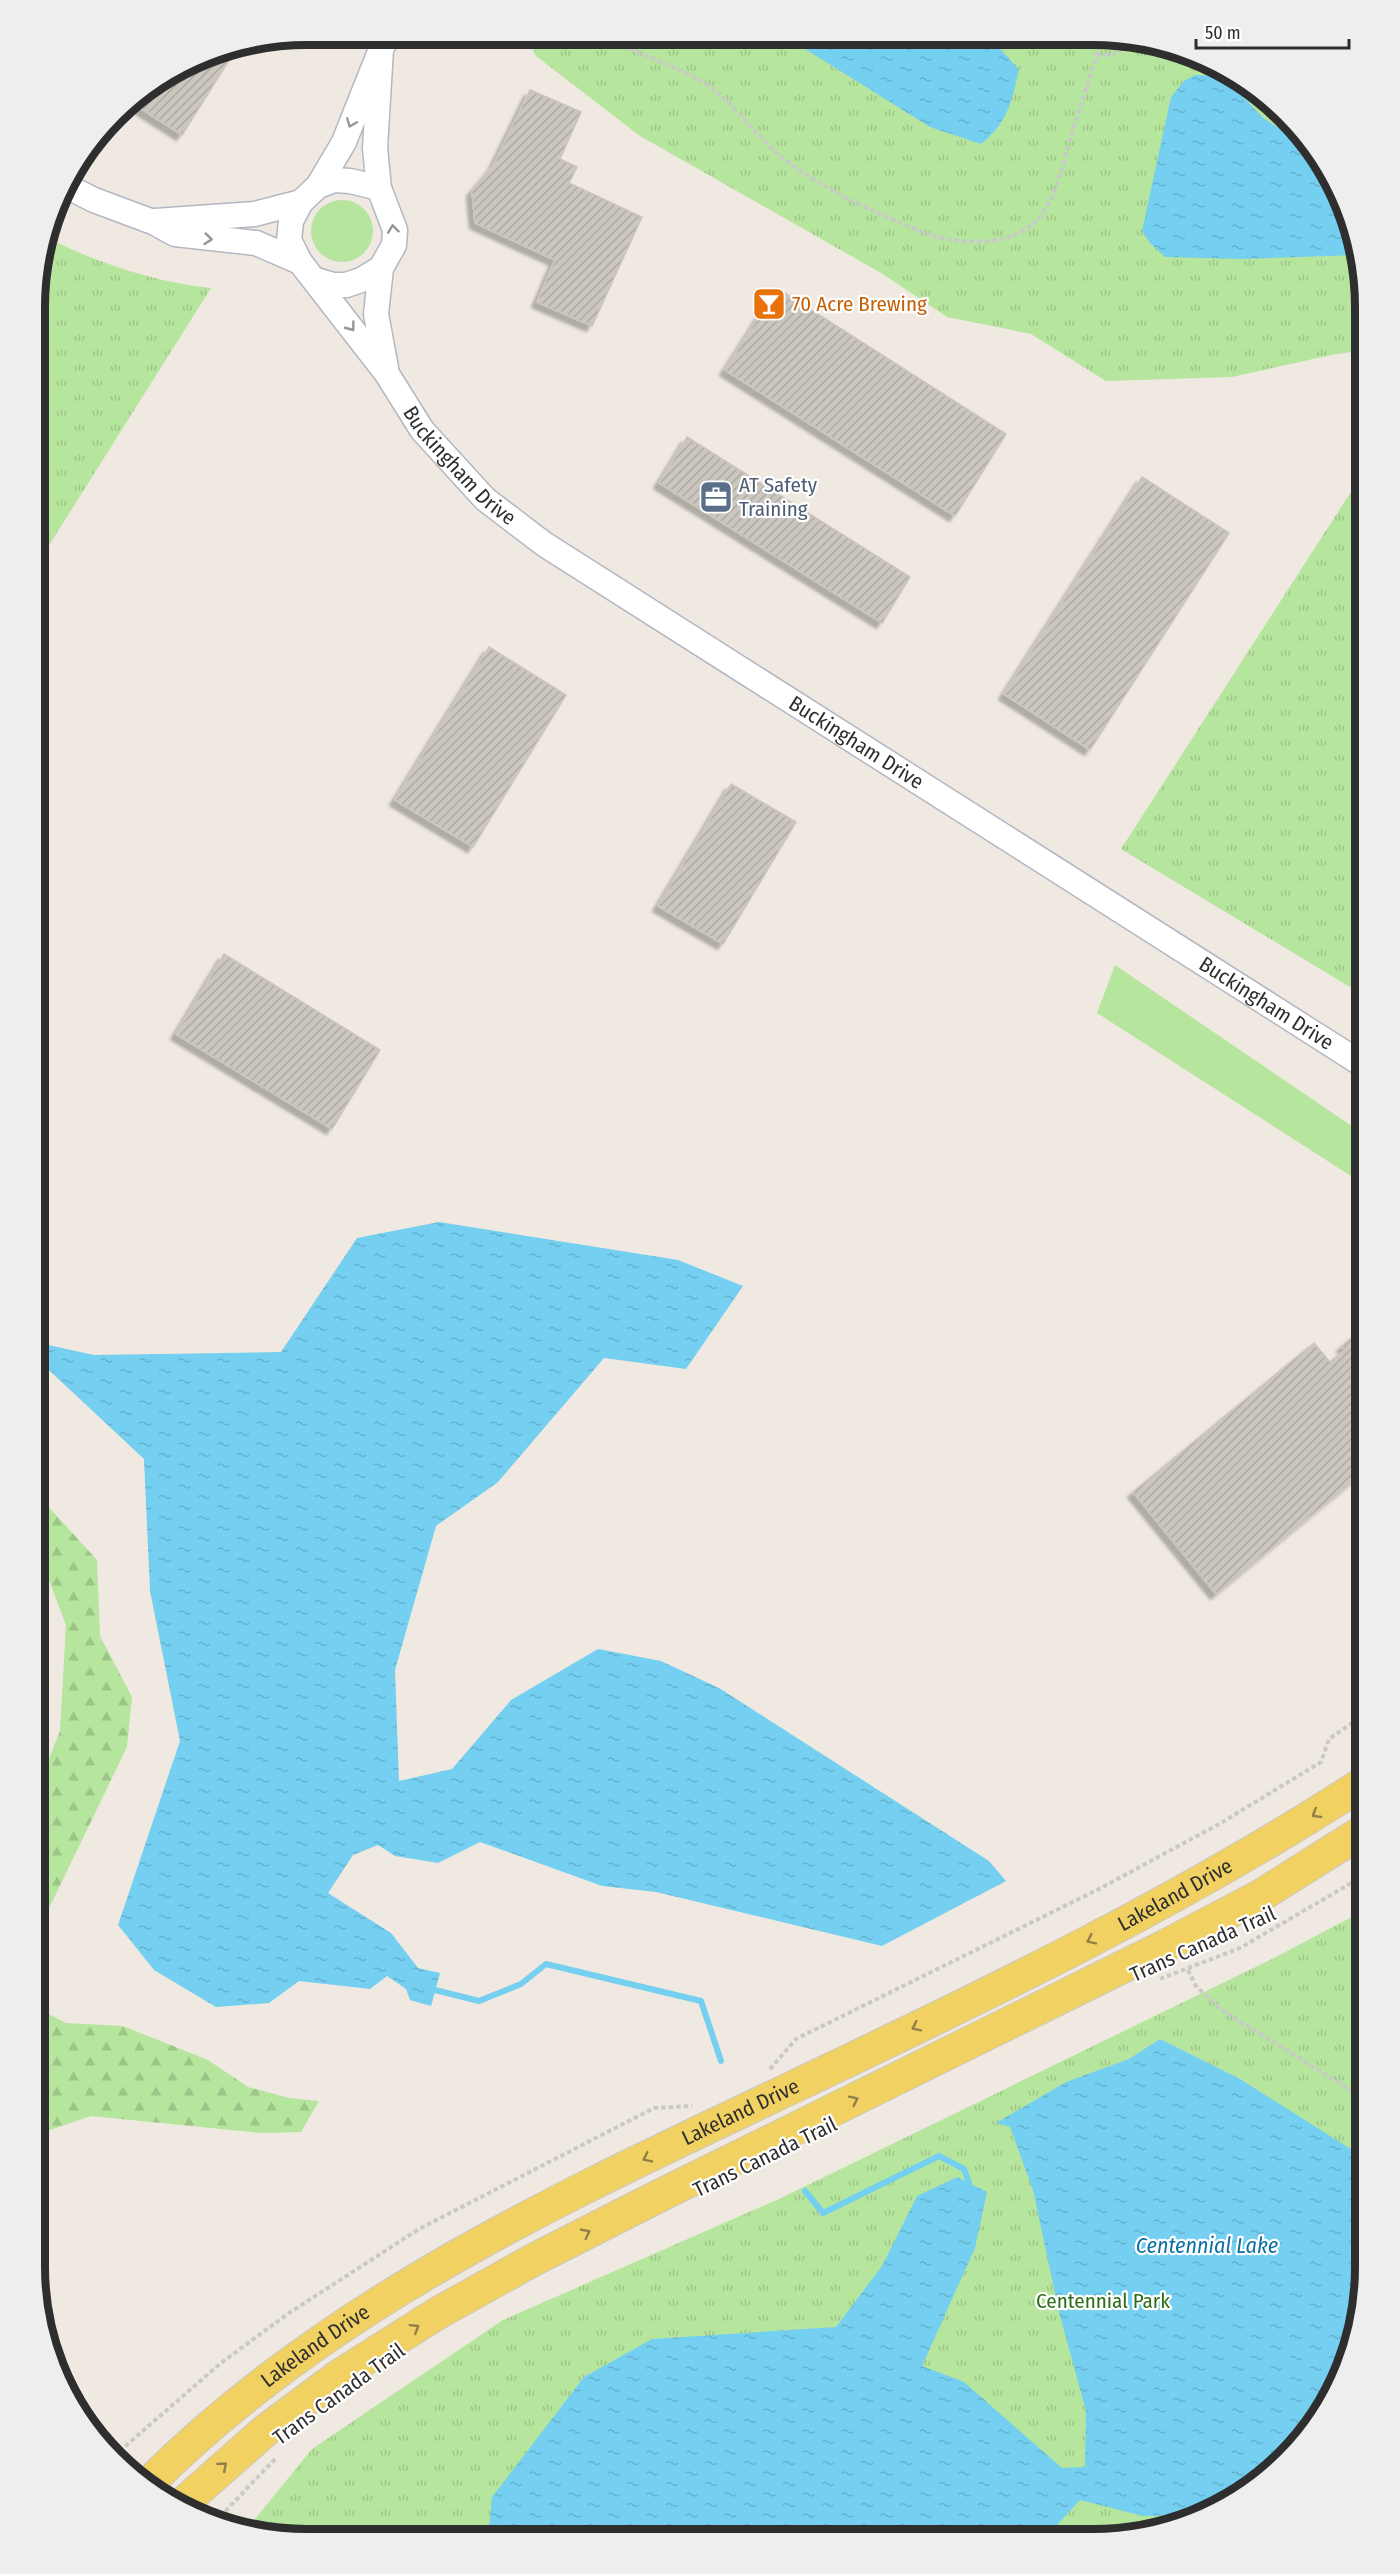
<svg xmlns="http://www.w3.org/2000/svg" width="1400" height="2574" font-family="'Fira Sans Condensed',sans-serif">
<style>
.grass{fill:#b6e59e}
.forest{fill:url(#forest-firs)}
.park{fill:url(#park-tufts)}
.water{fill:url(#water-ripples)}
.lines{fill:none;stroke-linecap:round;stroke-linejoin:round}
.stream{stroke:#75cff0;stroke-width:6}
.building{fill:url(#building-hatch);stroke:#cbc5ba;stroke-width:1.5;filter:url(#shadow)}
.minor-casing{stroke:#b4b7c1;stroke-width:27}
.major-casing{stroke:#c9c9c9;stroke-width:34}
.path{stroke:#c9c9c9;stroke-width:4;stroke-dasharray:4.5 3;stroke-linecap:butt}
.minor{stroke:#fff;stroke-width:24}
.major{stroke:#f2d163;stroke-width:32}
.oneway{stroke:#969696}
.oneway2{stroke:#908048}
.labels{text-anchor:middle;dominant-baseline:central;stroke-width:4.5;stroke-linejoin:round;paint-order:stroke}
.food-label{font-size:21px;fill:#c56008;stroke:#fff;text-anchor:start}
.street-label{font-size:21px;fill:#2e2e2e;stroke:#fff}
.service-label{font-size:21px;fill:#4e5e75;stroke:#fff;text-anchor:start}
.park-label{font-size:21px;fill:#2c6e1b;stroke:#fff}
.water-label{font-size:22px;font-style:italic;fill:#0d6fa3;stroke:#fff}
.rim{fill:none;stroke:#2e2e2e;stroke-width:8}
</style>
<defs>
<pattern id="forest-firs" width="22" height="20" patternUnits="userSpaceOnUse" patternTransform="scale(1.5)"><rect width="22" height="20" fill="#b6e59e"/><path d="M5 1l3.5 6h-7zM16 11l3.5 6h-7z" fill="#9dc588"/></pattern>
<pattern id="park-tufts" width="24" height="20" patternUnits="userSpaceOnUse" patternTransform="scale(1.5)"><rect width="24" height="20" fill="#b6e59e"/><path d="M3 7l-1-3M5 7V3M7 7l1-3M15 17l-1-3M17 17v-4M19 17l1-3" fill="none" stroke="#9dc588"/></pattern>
<pattern id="water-ripples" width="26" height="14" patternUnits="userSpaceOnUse" patternTransform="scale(1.5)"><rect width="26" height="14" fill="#75cff0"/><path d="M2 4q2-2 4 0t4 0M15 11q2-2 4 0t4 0" fill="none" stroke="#66b2ce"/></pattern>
<pattern id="building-hatch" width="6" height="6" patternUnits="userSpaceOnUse" patternTransform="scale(1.5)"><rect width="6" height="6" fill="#cbc7bf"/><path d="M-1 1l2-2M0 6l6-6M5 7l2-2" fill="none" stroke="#afaba4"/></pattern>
<filter id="shadow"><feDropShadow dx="-5.5" dy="5.5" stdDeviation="1.5" flood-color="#0004"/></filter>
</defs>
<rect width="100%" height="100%" fill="#efe9e1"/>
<g class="grass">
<circle cx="342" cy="231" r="31"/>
<path d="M1115 965 1365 1135V1185L1097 1013Z"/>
</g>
<g class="forest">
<path d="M35 1492 97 1560 100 1636 132 1697 127 1747 38 1931 35 1942V1794L60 1731 66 1625 35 1543Z"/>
<path d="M35 2007 66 2023 123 2026 208 2060 248 2087 289 2098 319 2101 301 2132 262 2133 91 2116 35 2135Z"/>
</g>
<g class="park">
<path d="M527 36 1146 40 1213 62 1272 102 1319 155 1351 219 1365 307V350L1331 355 1232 377 1106 381 1031 334 947 317 881 273 640 136 536 56Z"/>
<path d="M47 238C99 263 153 282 211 288L36 566 37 272Z"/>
<path d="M1365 470V996L1121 849Z"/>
<path d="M1365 1910V2285L1351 2355 1309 2433 1259 2483 1181 2525 1093 2539 271 2537 246 2530 312 2449 503 2320 779 2199 1272 1959Z"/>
</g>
<g class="water">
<path d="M786 37 962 39 996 44 1019 70C1011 103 1008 122 981 144L930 127Z"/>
<path d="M1195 75 1216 76 1230 83 1263 118 1277 127 1301 134 1319 155 1351 219 1357 255 1241 259 1165 257 1150 243 1142 231 1171 97 1184 81Z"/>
<path d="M439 1222 678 1260 743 1286 686 1369 604 1358 498 1482 436 1526 395 1670 399 1781 452 1769 511 1700 598 1649 661 1661 719 1688 989 1861 1006 1881 882 1946 656 1892 602 1886 480 1842 438 1863 395 1856 378 1845 353 1855 328 1893 391 1933 418 1968 440 1973 431 2006 410 2000 406 1989 387 1976 370 1989 299 1981 269 2003 216 2007 154 1970 118 1925 180 1741 150 1591 144 1459 36 1358V1288L48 1322 39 1343 94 1355 281 1352 357 1238Z"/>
<path d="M1160 2039 1240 2079 1365 2158V2285L1351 2355 1309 2433 1259 2483 1200 2515 1143 2516 1080 2500 1044 2539 488 2538 492 2497 584 2377 652 2339 836 2327 882 2266 917 2196 957 2177 987 2192 975 2248 922 2366 964 2382 1062 2468 1085 2467 1086 2411 1059 2312 1033 2190 1010 2127 996 2123 1066 2082 1129 2059Z"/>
</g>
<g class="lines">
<g class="stream">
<path d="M435 1990 479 2001 521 1984 546 1964 701 2001 721 2061"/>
<path d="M805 2191 823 2213 939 2156 964 2169 969 2183"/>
</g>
</g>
<g class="building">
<path d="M236 49 182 135 129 101 203 55Z"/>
<path d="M530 90 581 112 560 159 577 167 569 183 642 217 592 326 537 302 555 260 475 223 472 191 493 166Z"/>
<path d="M777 288 1006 434 955 516 725 370Z"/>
<path d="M687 437 910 577 882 623 659 483Z"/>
<path d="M1142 477 1229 533 1090 750 1004 694Z"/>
<path d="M489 647 566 695 473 847 395 800Z"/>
<path d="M731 784 796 822 723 944 658 906Z"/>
<path d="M224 954 380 1050 332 1129 176 1034Z"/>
<path d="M1359 1332H1365V1471L1216 1594 1133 1492 1314 1343 1330 1362 1345 1350 1342 1346Z"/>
</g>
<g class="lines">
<defs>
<g id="minor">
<path d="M64 185 94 200 153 222 175 234 256 243 300 262"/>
<path d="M318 186 344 142 381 49 389 35"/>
<path id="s1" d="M379 188 350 181 334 180 318 186 301 202 291 221 289 240 300 262 387 374 422 430 485 499 544 544 1365 1066"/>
<path d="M155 221 255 214 301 202"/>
<path d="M381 268 376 314 386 368"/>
<path d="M316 280 333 285H346L361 280 381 268 394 245 395 230 379 188 375 148 381 49"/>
</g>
<g id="major">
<path id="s2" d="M146 2486C325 2305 562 2197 789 2089 985 1996 1182 1901 1365 1782"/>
<path d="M180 2506 266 2430 340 2375 438 2313 535 2259 661 2195 1165 1946 1260 1896 1365 1830"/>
</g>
</defs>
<use href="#minor" class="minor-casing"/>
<use href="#major" class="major-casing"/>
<g class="path">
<path d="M603 36C635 53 671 64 703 82 731 99 751 130 776 152 818 188 873 212 925 233 945 240 965 243 988 241 1052 235 1055 188 1071 136 1081 104 1092 72 1102 39"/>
<path d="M1097 55H1111L1140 40"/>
<path d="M1188 1970 1196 1986 1220 2009 1365 2099"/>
<path d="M1160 1979 1240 1948 1365 1875"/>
<path d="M770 2069 796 2039 1097 1890 1221 1823 1321 1762 1329 1739 1365 1714"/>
<path d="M114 2456 221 2363 289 2313 419 2229 654 2108 692 2106"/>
<path d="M215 2522 275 2459"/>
</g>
<use href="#minor" class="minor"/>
<use href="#major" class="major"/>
</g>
<defs><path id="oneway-chevron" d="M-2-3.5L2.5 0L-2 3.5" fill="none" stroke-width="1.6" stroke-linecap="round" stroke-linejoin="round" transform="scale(1.5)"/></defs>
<g class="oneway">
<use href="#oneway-chevron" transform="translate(351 123) rotate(112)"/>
<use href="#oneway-chevron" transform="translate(393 229) rotate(-97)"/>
<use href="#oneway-chevron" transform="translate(208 239) rotate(6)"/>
<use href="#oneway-chevron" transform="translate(351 327) rotate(53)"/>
</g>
<g class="oneway2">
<use href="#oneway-chevron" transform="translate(1316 1814) rotate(148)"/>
<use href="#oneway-chevron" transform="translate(1091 1940) rotate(154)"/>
<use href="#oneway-chevron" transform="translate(916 2027) rotate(154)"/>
<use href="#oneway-chevron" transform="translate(854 2100) rotate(-26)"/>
<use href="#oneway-chevron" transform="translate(647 2158) rotate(154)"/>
<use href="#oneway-chevron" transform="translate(586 2233) rotate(-27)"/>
<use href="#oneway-chevron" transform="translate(415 2328) rotate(-32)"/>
<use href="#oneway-chevron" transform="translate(223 2466) rotate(-41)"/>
</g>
<defs>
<symbol id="bar-square" viewBox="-11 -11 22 22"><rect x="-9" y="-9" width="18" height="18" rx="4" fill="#e8710a" stroke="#fff"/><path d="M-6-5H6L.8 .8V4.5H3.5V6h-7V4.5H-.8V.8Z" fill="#fff"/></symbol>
<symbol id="office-square" viewBox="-11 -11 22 22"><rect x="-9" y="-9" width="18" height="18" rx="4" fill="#5c6f8a" stroke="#fff"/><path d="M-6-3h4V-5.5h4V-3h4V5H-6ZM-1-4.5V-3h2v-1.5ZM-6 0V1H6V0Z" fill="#fff"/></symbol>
</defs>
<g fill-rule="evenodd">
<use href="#bar-square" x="750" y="285" width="38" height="38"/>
<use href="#office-square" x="697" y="478" width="38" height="38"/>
</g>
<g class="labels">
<g class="food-label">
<text x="792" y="304">70 Acre Brewing</text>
</g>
<g class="street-label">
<text stroke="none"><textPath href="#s1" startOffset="411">Buckingham Drive</textPath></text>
<text stroke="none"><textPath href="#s1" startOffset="897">Buckingham Drive</textPath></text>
<text stroke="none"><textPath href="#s1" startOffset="1383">Buckingham Drive</textPath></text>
<text stroke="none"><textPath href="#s2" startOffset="1192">Lakeland Drive</textPath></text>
<text transform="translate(1203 1944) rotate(-24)">Trans Canada Trail</text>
<text stroke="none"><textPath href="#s2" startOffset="706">Lakeland Drive</textPath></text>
<text transform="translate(765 2157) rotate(-26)">Trans Canada Trail</text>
<text stroke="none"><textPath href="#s2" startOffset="220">Lakeland Drive</textPath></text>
<text transform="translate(339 2394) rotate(-36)">Trans Canada Trail</text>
</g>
<g class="service-label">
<text x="739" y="485">AT Safety<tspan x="739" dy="24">Training</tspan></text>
</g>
<g class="park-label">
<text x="1103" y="2301">Centennial Park</text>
</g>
<g class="water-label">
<text x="1207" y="2245">Centennial Lake</text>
</g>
</g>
<path d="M0 0H1400V2574H0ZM307 45H1093A262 262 0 0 1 1355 307V2267A262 262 0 0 1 1093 2529H307A262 262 0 0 1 45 2267V307A262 262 0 0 1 307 45Z" fill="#eee" fill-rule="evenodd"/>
<path class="rim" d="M307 45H1093A262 262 0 0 1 1355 307V2267A262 262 0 0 1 1093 2529H307A262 262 0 0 1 45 2267V307A262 262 0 0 1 307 45Z"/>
<path d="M1196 39v9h153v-9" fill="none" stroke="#2e2e2e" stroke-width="3"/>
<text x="1205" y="39" font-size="18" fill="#2e2e2e" stroke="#ffffff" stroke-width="4.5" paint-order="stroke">50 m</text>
</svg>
